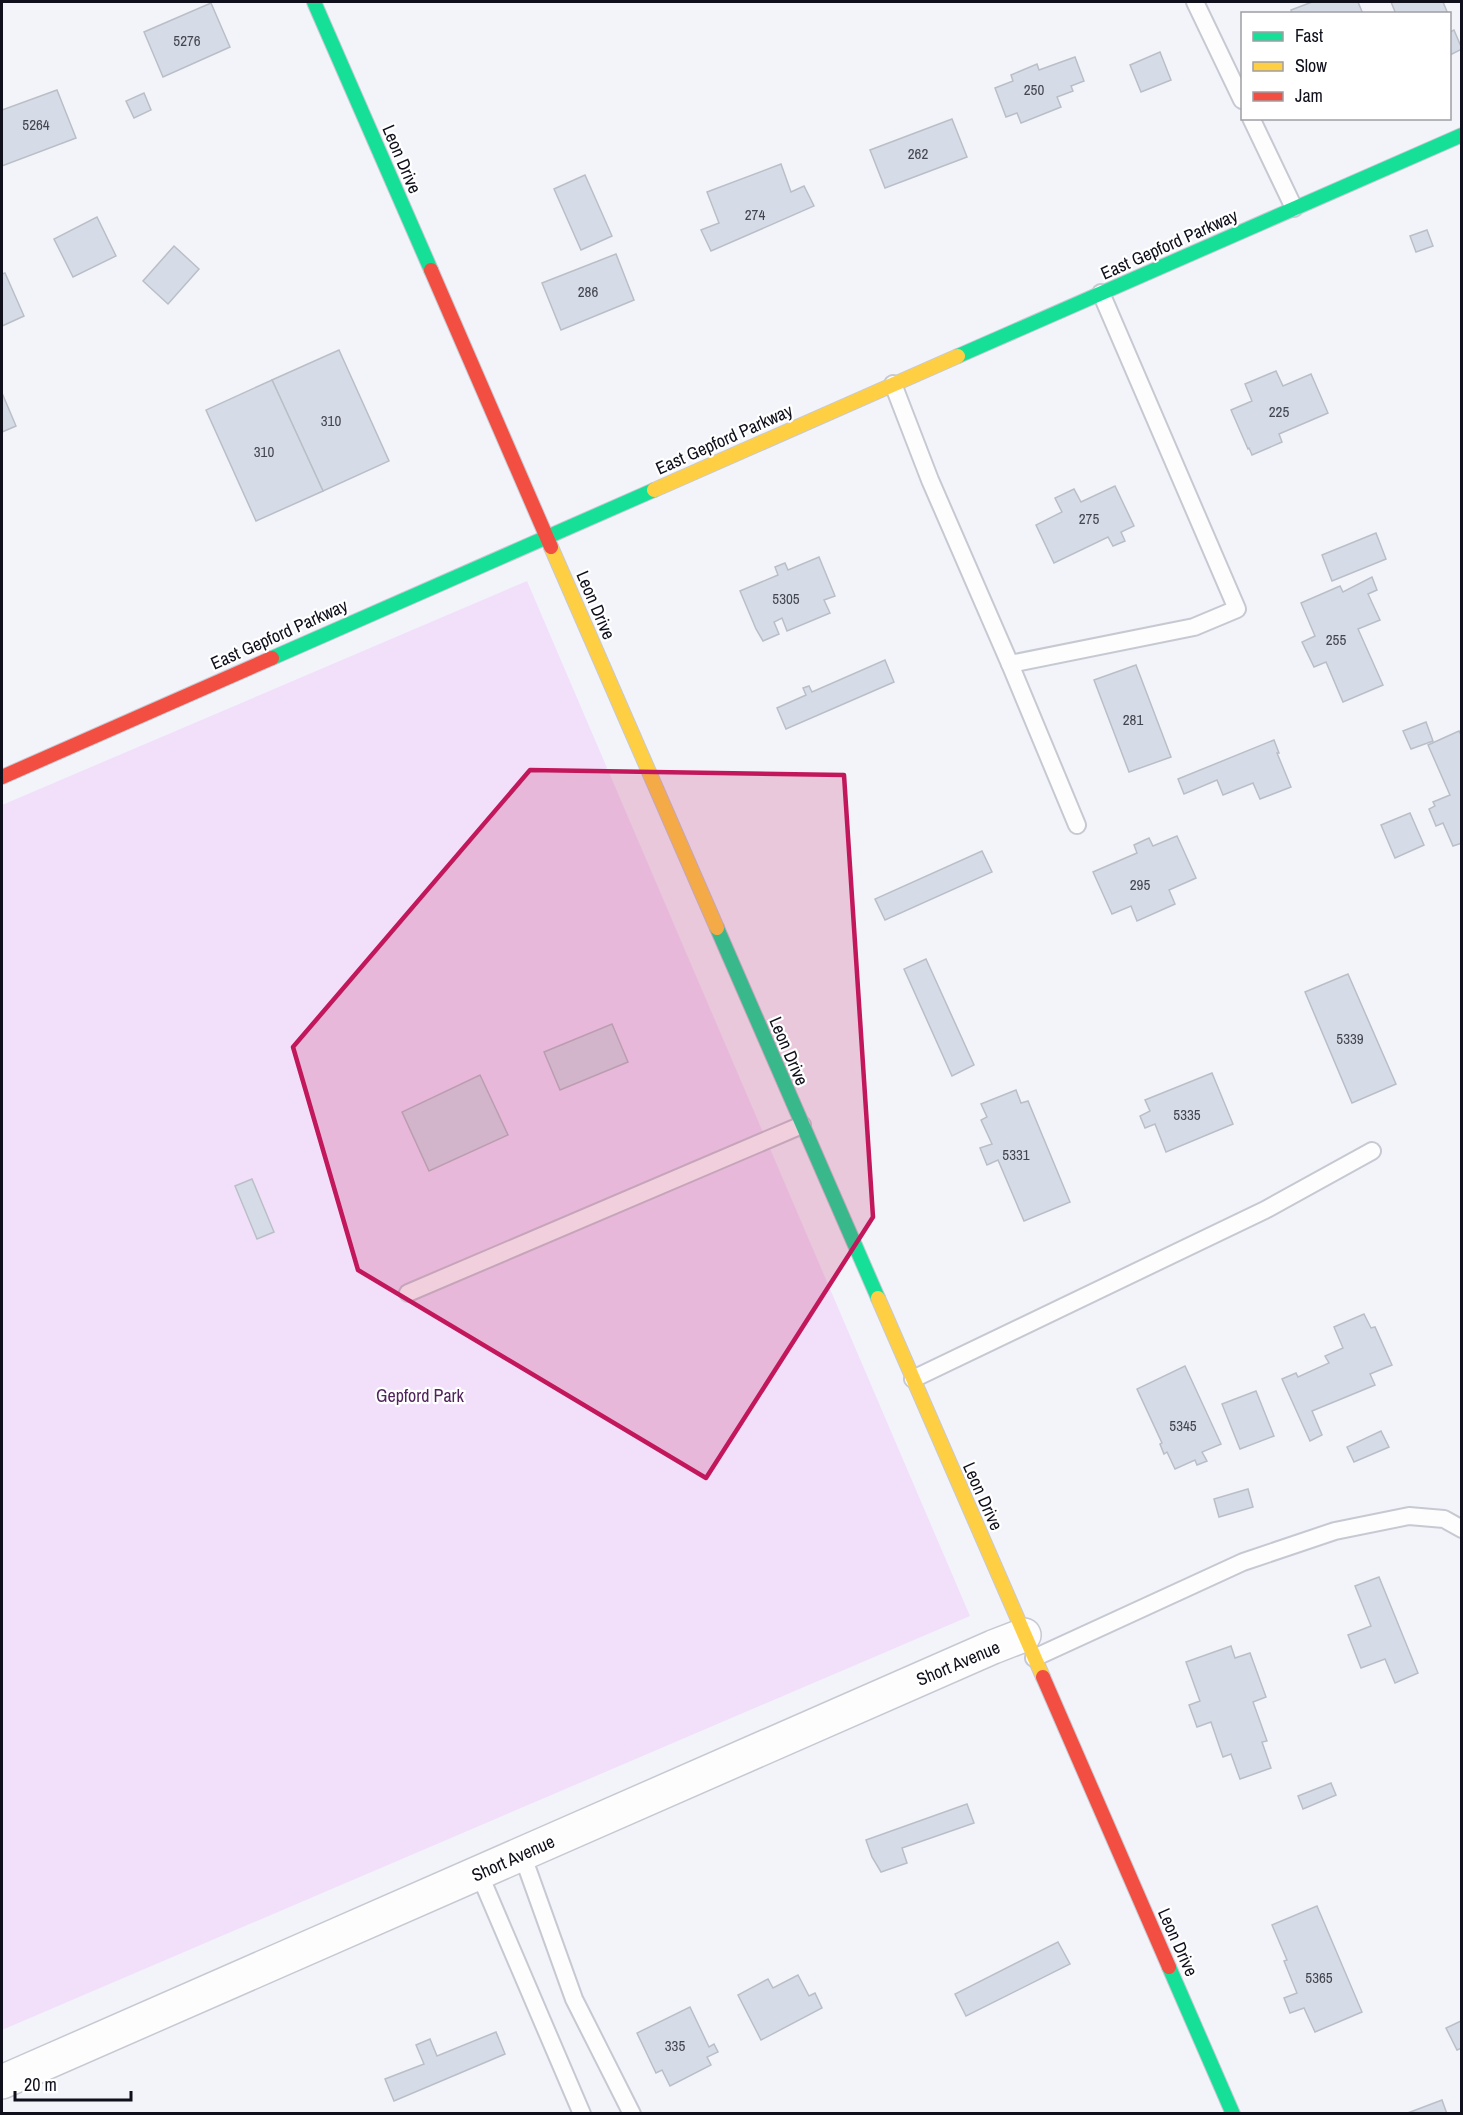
<svg xmlns="http://www.w3.org/2000/svg" width="1463" height="2115" font-family="'Archivo Narrow',sans-serif">
<style>
.green{fill:#f2e0fb}
.building{fill:#d6dce7;stroke:#babec6;stroke-width:1.5}
.lines{fill:none;stroke-linecap:round;stroke-linejoin:round}
.lane-casing{stroke:#c7c9d2;stroke-width:20}
.street-casing{stroke:#c7c9d2;stroke-width:36}
.fast-casing{stroke:#c7c9d2;stroke-width:16}
.slow-casing{stroke:#c7c9d2;stroke-width:16}
.jam-casing{stroke:#c7c9d2;stroke-width:16}
.lane{stroke:#fdfdfe;stroke-width:16}
.street{stroke:#fdfdfe;stroke-width:33}
.fast{stroke:#16e098;stroke-width:14}
.slow{stroke:#ffcf43;stroke-width:14}
.jam{stroke:#f24e42;stroke-width:14}
.marked{fill:#c2185b;fill-opacity:0.2;stroke:#c2185b;stroke-width:4.5;stroke-linejoin:round}
.labels{text-anchor:middle;dominant-baseline:central;stroke-width:4.5;stroke-linejoin:round;paint-order:stroke}
.number-label{font-size:15px;fill:#434550}
.street-label{font-size:18px;fill:#0f101b;stroke:#fff}
.park-label{font-size:18px;fill:#50235c;stroke:#fff}
</style>
<rect width="100%" height="100%" fill="#f2f4fa"/>
<path class="green" d="M527 581 970 1616 2 2030V805Z"/>
<g class="building">
<path d="M1312 2H1358L1363 14H1292L1291 10Z"/>
<path d="M1391 2H1443L1448 14H1396Z"/>
<path d="M211 3 230 47 163 77 144 32Z"/>
<path d="M1454 30 1462 49 1450 55V32Z"/>
<path d="M1160 52 1171 80 1141 92 1130 65Z"/>
<path d="M1075 57 1084 81 1071 86 1073 91 1057 97 1061 107 1021 123 1017 113 1006 117 995 88 1013 81 1011 75 1037 64 1039 70Z"/>
<path d="M57 90 76 138 2 166V110Z"/>
<path d="M144 93 151 110 134 118 126 101Z"/>
<path d="M952 119 967 157 885 188 870 150Z"/>
<path d="M781 164 791 192 804 186 814 206 711 251 701 230 719 223 707 192Z"/>
<path d="M585 175 612 236 581 250 554 189Z"/>
<path d="M97 217 116 256 73 277 54 239Z"/>
<path d="M1427 230 1433 246 1416 252 1410 236Z"/>
<path d="M174 246 199 269 168 304 143 281Z"/>
<path d="M616 254 634 300 561 330 542 283Z"/>
<path d="M5 273 24 316 2 326V274Z"/>
<path d="M339 350 389 461 323 491 272 380Z"/>
<path d="M1276 371 1283 386 1311 374 1328 413 1279 434 1282 442 1252 455 1249 448 1248 449 1231 410 1252 401 1245 384Z"/>
<path d="M272 380 323 491 256 521 206 410Z"/>
<path d="M2 393 16 426 2 432Z"/>
<path d="M1115 486 1134 526 1121 532 1125 541 1113 546 1108 537 1054 563 1036 525 1062 512 1055 498 1074 489 1081 502Z"/>
<path d="M1376 533 1386 559 1332 581 1322 555Z"/>
<path d="M819 557 835 596 824 600 830 613 787 631 782 618 774 622 779 634 763 641 756 629 740 591 778 575 775 567 785 563 788 570Z"/>
<path d="M1372 577 1377 590 1368 594 1380 620 1358 629 1383 685 1343 702 1326 662 1314 667 1302 642 1315 636 1301 603 1340 586 1343 592Z"/>
<path d="M885 660 894 682 786 729 777 708 806 695 803 688 809 686 812 692Z"/>
<path d="M1136 665 1171 757 1129 772 1094 680Z"/>
<path d="M1426 722 1433 741 1411 749 1403 731Z"/>
<path d="M1459 731 1462 736V843L1453 846 1443 823 1436 826 1429 809 1435 806 1433 802 1450 795 1428 745Z"/>
<path d="M1274 740 1279 753H1277L1291 787 1260 799 1253 783 1223 795 1217 780 1184 794 1178 779Z"/>
<path d="M1410 813 1424 845 1395 858 1381 825Z"/>
<path d="M1177 836 1196 878 1169 890 1175 904 1137 921 1131 906 1112 914 1093 872 1137 853 1134 845 1149 838 1153 846Z"/>
<path d="M982 851 992 872 885 920 875 899Z"/>
<path d="M926 959 974 1065 952 1076 904 969Z"/>
<path d="M1348 974 1396 1084 1352 1103 1305 992Z"/>
<path d="M612 1024 628 1062 560 1090 544 1052Z"/>
<path d="M1212 1073 1233 1124 1166 1152 1155 1124 1145 1128 1140 1116 1150 1111 1145 1100Z"/>
<path d="M480 1075 508 1135 429 1171 402 1112Z"/>
<path d="M1016 1090 1021 1103 1028 1101 1070 1202 1024 1221 998 1160 987 1165 980 1148 992 1144 981 1120 987 1117 981 1104Z"/>
<path d="M252 1179 274 1232 257 1239 235 1186Z"/>
<path d="M1364 1314 1371 1328 1375 1327 1392 1365 1370 1374 1375 1385 1312 1411 1322 1435 1310 1441 1282 1379 1296 1373 1298 1377 1329 1363 1325 1356 1343 1348 1334 1327Z"/>
<path d="M1185 1366 1221 1444 1202 1452 1207 1461 1197 1465 1195 1460 1175 1469 1167 1452 1164 1454 1160 1444 1162 1443 1137 1389Z"/>
<path d="M1256 1391 1274 1436 1240 1449 1222 1404Z"/>
<path d="M1381 1431 1389 1447 1354 1462 1347 1447Z"/>
<path d="M1248 1489 1253 1507 1219 1517 1214 1499Z"/>
<path d="M1379 1577 1418 1673 1395 1683 1385 1659 1361 1668 1348 1635 1371 1626 1355 1586Z"/>
<path d="M1231 1646 1235 1658 1250 1653 1266 1697 1253 1702 1267 1741 1262 1742 1271 1768 1240 1779 1231 1754 1223 1757 1211 1722 1197 1727 1189 1705 1200 1701 1186 1662Z"/>
<path d="M1331 1783 1336 1795 1303 1809 1298 1796Z"/>
<path d="M967 1804 974 1823 902 1848 907 1863 881 1872 872 1857 866 1840Z"/>
<path d="M1317 1906 1362 2012 1315 2032 1304 2008 1290 2013 1284 1998 1297 1993 1284 1961 1287 1960 1272 1925Z"/>
<path d="M1058 1942 1070 1964 966 2016 955 1994Z"/>
<path d="M798 1975 809 1996 815 1993 822 2008 761 2040 738 1995 768 1979 773 1988Z"/>
<path d="M690 2007 709 2047 714 2044 718 2052 707 2057 711 2065 670 2086 662 2070 656 2073 637 2033Z"/>
<path d="M1461 2021 1462 2048 1457 2050 1446 2028Z"/>
<path d="M496 2032 505 2054 394 2101 385 2079 424 2064 416 2045 430 2039 437 2056Z"/>
<path d="M1442 2100 1447 2114H1405Z"/>
</g>
<g class="lines">
<defs>
<g id="lane">
<path d="M1195 2 1242 100"/>
<path d="M1251 118 1294 208"/>
<path d="M893 384 930 480 1010 664 1194 627 1237 609 1101 293"/>
<path d="M1010 664 1077 825"/>
<path d="M408 1293 802 1125"/>
<path d="M913 1379 1265 1210 1372 1151"/>
<path d="M1034 1658 1243 1562 1335 1531 1409 1516 1444 1519 1462 1529"/>
<path d="M522 1854 574 1999 632 2114"/>
<path d="M479 1873 582 2114"/>
</g>
<path id="street" d="M2 2082 993 1647 1024 1635"/>
<g id="fast">
<path d="M314 2 431 270"/>
<path d="M958 356 1462 135"/>
<path d="M272 658 654 490"/>
<path d="M717 928 878 1298"/>
<path d="M1169 1967 1233 2114"/>
</g>
<g id="slow">
<path d="M654 490 958 356"/>
<path d="M551 547 717 928"/>
<path d="M878 1298 1043 1677"/>
</g>
<g id="jam">
<path d="M431 270 551 547"/>
<path d="M2 777 272 658"/>
<path d="M1043 1677 1169 1967"/>
</g>
</defs>
<use href="#lane" class="lane-casing"/>
<use href="#street" class="street-casing"/>
<use href="#fast" class="fast-casing"/>
<use href="#slow" class="slow-casing"/>
<use href="#jam" class="jam-casing"/>
<use href="#lane" class="lane"/>
<use href="#street" class="street"/>
<use href="#fast" class="fast"/>
<use href="#slow" class="slow"/>
<use href="#jam" class="jam"/>
</g>
<path class="marked" d="M530 770 844 775 873 1217 706 1478 358 1270 293 1047Z"/>
<g class="labels">
<g class="number-label">
<text x="187" y="40">5276</text>
<text x="1034" y="89">250</text>
<text x="36" y="124">5264</text>
<text x="918" y="153">262</text>
<text x="755" y="214">274</text>
<text x="588" y="291">286</text>
<text x="1279" y="411">225</text>
<text x="331" y="420">310</text>
<text x="264" y="451">310</text>
<text x="1089" y="518">275</text>
<text x="786" y="598">5305</text>
<text x="1336" y="639">255</text>
<text x="1133" y="719">281</text>
<text x="1140" y="884">295</text>
<text x="1350" y="1038">5339</text>
<text x="1187" y="1114">5335</text>
<text x="1016" y="1154">5331</text>
<text x="1183" y="1425">5345</text>
<text x="1319" y="1977">5365</text>
<text x="675" y="2045">335</text>
</g>
<g class="street-label">
<text transform="translate(402 159) rotate(67)">Leon Drive</text>
<text transform="translate(1169 244) rotate(-24)">East Gepford Parkway</text>
<text transform="translate(724 439) rotate(-24)">East Gepford Parkway</text>
<text transform="translate(596 605) rotate(67)">Leon Drive</text>
<text transform="translate(279 634) rotate(-24)">East Gepford Parkway</text>
<text transform="translate(789 1051) rotate(67)">Leon Drive</text>
<text transform="translate(983 1496) rotate(66)">Leon Drive</text>
<text transform="translate(958 1663) rotate(-23)">Short Avenue</text>
<text transform="translate(513 1858) rotate(-24)">Short Avenue</text>
<text transform="translate(1178 1942) rotate(66)">Leon Drive</text>
</g>
<g class="park-label">
<text x="420" y="1395">Gepford Park</text>
</g>
</g>
<rect width="1463" height="2115" fill="none" stroke="#0f101b" stroke-width="6"/>
<rect x="1241" y="12" width="210" height="108" fill="#ffffff" stroke="#9f9fa4" stroke-width="1.5"/>
<rect x="1253" y="32" width="30" height="9" fill="#16e098" stroke="#9f9fa4" stroke-width="1.5"/>
<text x="1295" y="42" font-size="18" fill="#0f101b">Fast</text>
<rect x="1253" y="62" width="30" height="9" fill="#ffcf43" stroke="#9f9fa4" stroke-width="1.5"/>
<text x="1295" y="72" font-size="18" fill="#0f101b">Slow</text>
<rect x="1253" y="92" width="30" height="9" fill="#f24e42" stroke="#9f9fa4" stroke-width="1.5"/>
<text x="1295" y="102" font-size="18" fill="#0f101b">Jam</text>
<path d="M15 2091v9h116v-9" fill="none" stroke="#0f101b" stroke-width="3"/>
<text x="24" y="2091" font-size="18" fill="#0f101b" stroke="#ffffff" stroke-width="4.5" paint-order="stroke">20 m</text>
</svg>
